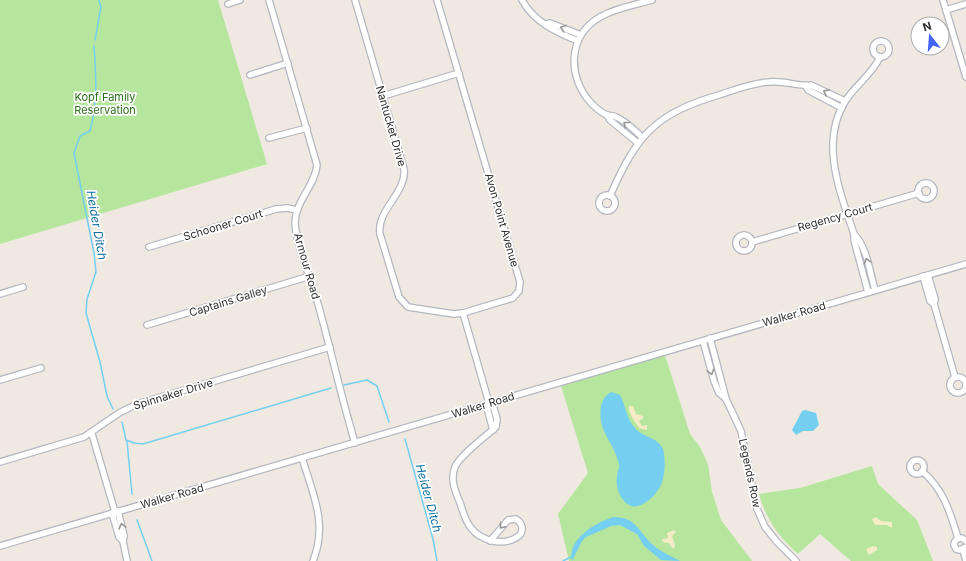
<svg xmlns="http://www.w3.org/2000/svg" width="966" height="561" font-family="Inter,sans-serif">
<style>
.green{fill:#b6e59e}
.sand{fill:#f3ecc5}
.water{fill:#75cff0}
.lines{fill:none;stroke-linecap:round;stroke-linejoin:round}
.stream{stroke:#75cff0;stroke-width:1.5}
.minor-casing{stroke:#b4b7c1;stroke-width:8}
.minor{stroke:#fff;stroke-width:5.5}
.oneway{stroke:#969696}
.labels{text-anchor:middle;dominant-baseline:central;stroke-width:3.5;stroke-linejoin:round;paint-order:stroke}
.park-label{font-size:11px;fill:#2c6e1b;stroke:#fff}
.street-label{font-size:11px;fill:#2e2e2e;stroke:#fff}
.water-label{font-size:12px;font-style:italic;fill:#0d6fa3;stroke:#fff}
</style>
<rect width="100%" height="100%" fill="#efe9e1"/>
<g class="green">
<path d="M0 0H218L267 164 0 244Z"/>
<path d="M665 355 690 434 700 447 708 464 712 492 721 520 752 561H569L558 514 588 473 561 386Z"/>
<path d="M872 466 878 484 917 520 933 561H851L820 534 798 554C779 537 766 519 759 494L800 488Z"/>
</g>
<g class="sand">
<path d="M629 406H633L636 414 643 416V418L639 421 642 426 647 425V430L639 428C635 421 628 414 629 406Z"/>
<path d="M876 517 881 521 892 522V528L887 525H875L872 519Z"/>
<path d="M674 530 676 532 672 536 675 545 674 548H672L669 543 663 542 662 539 668 538 667 533Z"/>
<path d="M873 546 877 547V550L869 555 866 549Z"/>
</g>
<g class="water">
<path d="M611 392 620 395C626 406 626 418 635 428 642 437 658 437 663 449 666 460 665 475 661 485 656 496 637 515 625 502 617 494 615 482 618 471 618 469 620 468 619 465 615 442 597 433 601 406 603 399 605 396 611 392Z"/>
<path d="M805 410 816 413 819 425 813 431H803L796 435 792 430 802 411Z"/>
<path d="M614 517C637 517 639 533 653 545 661 552 671 556 680 561L661 560 644 546 637 534 620 525 611 526 586 537 582 541 572 561C567 539 596 522 614 517Z"/>
</g>
<g class="lines">
<g class="stream">
<path d="M95 40 101 7 99 0"/>
<path d="M94 46C96 74 98 103 90 131L80 136 74 153 94 253 96 272 87 299 86 313 100 362 107 396 113 409"/>
<path d="M344 385 367 380 377 386 389 422"/>
<path d="M122 422 126 440 134 443 143 444 331 388"/>
<path d="M405 439 433 539 437 561"/>
<path d="M127 441 132 494"/>
<path d="M137 520 152 561"/>
<path d="M563 561 573 556"/>
</g>
<defs>
<g id="minor">
<path d="M269 0 317 165C315 186 296 200 295 222 295 241 312 283 318 304 331 350 341 396 355 443"/>
<path d="M355 0 404 169C407 193 376 210 380 234L399 297 408 307 454 314 463 313 513 298 519 291 520 282 437 0"/>
<path d="M522 0C534 22 556 32 578 41"/>
<path d="M943 0 966 77"/>
<path d="M228 4 240 0"/>
<path d="M946 10 966 4"/>
<path d="M546 24 550 23 581 35"/>
<circle cx="881" cy="49" r="8"/>
<path d="M250 75 288 63"/>
<path d="M806 86 808 90 842 108"/>
<path d="M383 96 459 73"/>
<path d="M607 115 610 120 638 143"/>
<path d="M642 137C635 131 625 120 616 117 613 115 609 116 607 115 602 113 596 108 592 104 567 78 567 36 600 17 615 8 635 5 652 0"/>
<path d="M269 138 307 128"/>
<circle cx="926" cy="191" r="8"/>
<circle cx="607" cy="203" r="8"/>
<path d="M610 196C637 134 656 113 722 94 737 89 753 83 769 82 784 80 799 87 811 85L845 101"/>
<path d="M854 234C867 247 870 273 875 290"/>
<circle cx="744" cy="243" r="8"/>
<path d="M752 242 919 193"/>
<path d="M149 247 276 209 287 208 297 210"/>
<path d="M928 275 935 299 934 304 955 377"/>
<path d="M923 276 930 301 934 304"/>
<path d="M868 292 854 240V234C840 192 819 142 846 100 856 85 873 73 880 57"/>
<path d="M0 294 23 287"/>
<path d="M463 313 489 403"/>
<path d="M147 325 310 276"/>
<path d="M710 338 726 399"/>
<path d="M703 341 714 381 719 393 726 399 741 431 757 509 765 527 777 542 796 561"/>
<circle cx="958" cy="385" r="8"/>
<path d="M0 380 41 368"/>
<path d="M486 404 493 430"/>
<path d="M92 434 115 512"/>
<path d="M302 458C313 494 328 524 313 561"/>
<circle cx="917" cy="467" r="7"/>
<path d="M0 462 84 437 119 413 137 404 330 347"/>
<path d="M922 471C944 490 950 512 958 538"/>
<path d="M118 511 124 536 123 541 127 561"/>
<path d="M112 513 119 537 123 541"/>
<path d="M490 541 508 520 516 519C522 523 524 529 520 535 506 547 482 542 471 528 465 521 463 511 460 503 455 491 450 479 455 467 460 455 486 436 496 427L497 419 492 402"/>
<path d="M966 541 962 538C958 538 954 540 954 545L956 549 960 550 966 547"/>
<path d="M0 546 966 264"/>
<path d="M963 550 966 561"/>
</g>
</defs>
<use href="#minor" class="minor-casing"/>
<use href="#minor" class="minor"/>
</g>
<defs><path id="oneway-chevron" d="M-2-3.5L2.5 0L-2 3.5" fill="none" stroke-width="1.6" stroke-linecap="round" stroke-linejoin="round"/></defs>
<g class="oneway">
<use href="#oneway-chevron" transform="translate(563 28) rotate(-160)"/>
<use href="#oneway-chevron" transform="translate(826 92) rotate(-154)"/>
<use href="#oneway-chevron" transform="translate(626 124) rotate(-142)"/>
<use href="#oneway-chevron" transform="translate(867 261) rotate(-107)"/>
<use href="#oneway-chevron" transform="translate(711 372) rotate(75)"/>
<use href="#oneway-chevron" transform="translate(122 526) rotate(-105)"/>
<use href="#oneway-chevron" transform="translate(502 526) rotate(131)"/>
</g>
<g class="labels">
<g class="park-label">
<text x="105" y="97">Kopf Family<tspan x="105" dy="13">Reservation</tspan></text>
</g>
<g class="street-label">
<text transform="translate(391 126) rotate(74)">Nantucket Drive</text>
<text transform="translate(835 217) rotate(-16)">Regency Court</text>
<text transform="translate(502 220) rotate(74)">Avon Point Avenue</text>
<text transform="translate(223 225) rotate(-17)">Schooner Court</text>
<text transform="translate(307 266) rotate(74)">Armour Road</text>
<text transform="translate(228 301) rotate(-17)">Captains Galley</text>
<text transform="translate(794 314) rotate(-16)">Walker Road</text>
<text transform="translate(173 394) rotate(-17)">Spinnaker Drive</text>
<text transform="translate(483 405) rotate(-17)">Walker Road</text>
<text transform="translate(750 473) rotate(78)">Legends Row</text>
<text transform="translate(172 496) rotate(-16)">Walker Road</text>
</g>
<g class="water-label">
<text transform="translate(97 225) rotate(80)">Heider Ditch</text>
<text transform="translate(429 498) rotate(75)">Heider Ditch</text>
</g>
</g>
<g transform="translate(930 36) rotate(343)"><circle r="19" fill="#ffffff" stroke="#ababab"/>
<path d="M0-3L7 15L0 10L-7 15Z" fill="#4264fb"/>
<text y="-6" font-size="11" font-weight="bold" text-anchor="middle" fill="#2e2e2e">N</text>
</g>
</svg>
